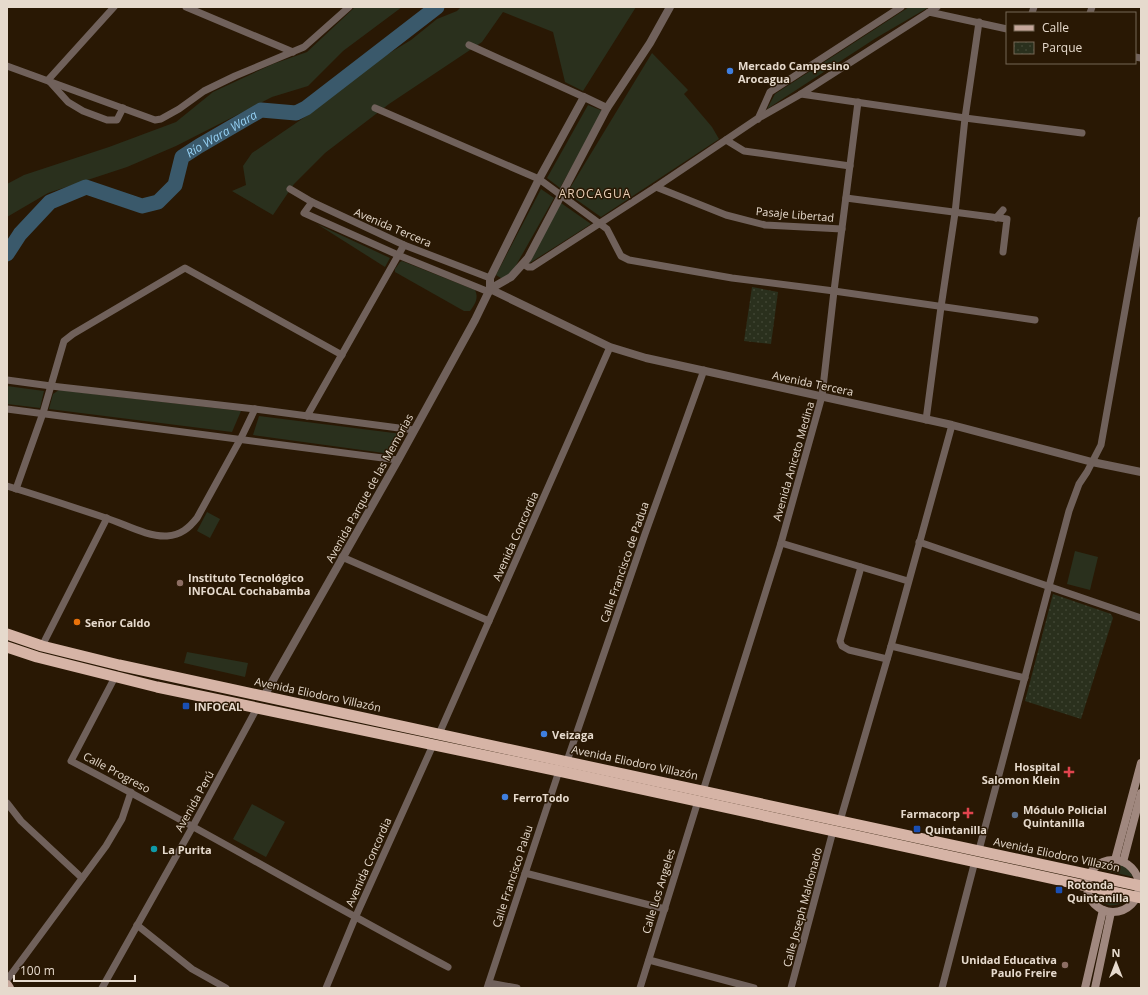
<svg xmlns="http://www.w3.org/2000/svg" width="1148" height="995" font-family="'Open Sans',sans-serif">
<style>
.grass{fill:#2a301d}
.park{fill:url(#park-dots)}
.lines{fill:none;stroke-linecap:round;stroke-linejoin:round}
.river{stroke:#3a596b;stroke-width:15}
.minor{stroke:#70615b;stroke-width:7}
.tertiary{stroke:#70615b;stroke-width:8}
.secondary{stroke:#a0887f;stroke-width:8}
.primary{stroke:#c5a69a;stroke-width:10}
.trunk{stroke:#d6b4a6;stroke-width:11}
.shop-dot{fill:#3f7fe0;stroke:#291804;stroke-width:1.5}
.education-dot{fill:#8d6e63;stroke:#291804;stroke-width:1.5}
.food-dot{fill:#e8710a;stroke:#291804;stroke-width:1.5}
.transit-dot{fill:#1a4fb4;stroke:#291804;stroke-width:1.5}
.health-dot{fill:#e0444e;stroke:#291804;stroke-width:1.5}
.service-dot{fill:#5c6f8a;stroke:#291804;stroke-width:1.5}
.culture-dot{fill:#0f9aa8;stroke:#291804;stroke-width:1.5}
.labels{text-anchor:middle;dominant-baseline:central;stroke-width:3;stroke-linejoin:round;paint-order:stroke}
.poi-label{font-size:11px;font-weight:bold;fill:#e6dacd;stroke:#291804;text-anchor:start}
.street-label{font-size:11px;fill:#e6dacd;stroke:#291804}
.water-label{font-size:12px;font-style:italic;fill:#94cff2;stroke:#291804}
.neighbourhood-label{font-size:12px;letter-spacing:1px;fill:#e8cfb6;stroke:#291804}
</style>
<defs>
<pattern id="park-dots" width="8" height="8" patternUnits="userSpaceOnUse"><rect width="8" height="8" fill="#2a301d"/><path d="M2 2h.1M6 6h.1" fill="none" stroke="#3f4432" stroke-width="1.8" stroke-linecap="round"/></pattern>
</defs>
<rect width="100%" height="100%" fill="#291804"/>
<g class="grass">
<path d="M355 7H402L343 51 308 86 272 97 176 146 127 167 48 193 7 217V184L24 175 109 147 176 122 213 92 273 64 307 52Z"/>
<path d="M461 7H636L583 91 565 82 553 32 503 12 482 42 389 104 325 153 294 184 273 215 232 191 246 185 243 166 252 153 318 108 343 83 373 63 411 40 437 19 457 11Z"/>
<path d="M909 7H929L876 38 767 109 775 94Z"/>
<path d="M652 53 688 90 684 94 712 127 719 139 601 217 567 193Z"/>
<path d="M588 105 603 111 560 188 547 178Z"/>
<path d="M541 189 554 198 510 276 504 280 496 275Z"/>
<path d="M561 203 591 224 525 266Z"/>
<path d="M317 224 390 258 385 267Z"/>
<path d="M402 261 475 290C479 298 475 304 470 311H464L395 272V269L400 262Z"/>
<path d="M7 386 44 391 40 408 7 404Z"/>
<path d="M59 390 241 411 232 432 49 409 53 394Z"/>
<path d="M259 416 402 434 391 454 253 435Z"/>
<path d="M207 512 220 519 210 538 197 531Z"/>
<path d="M1075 551 1098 557 1090 590 1067 584Z"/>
<path d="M187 652 248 663 245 677 184 663Z"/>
<path d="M252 804 285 822 266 857 233 839Z"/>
<path d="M1112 863C1122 863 1128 867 1133 877L1100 869 1105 865Z"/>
<path d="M1094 893 1129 900C1114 908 1103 908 1094 893Z"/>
</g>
<g class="park">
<path d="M752 287 778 292 771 344 744 341Z"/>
<path d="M1053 594 1111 614 1113 618 1081 719 1025 701Z"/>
</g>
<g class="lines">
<path class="river" id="s1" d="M7 254 20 234 50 202 86 187 142 206 158 202 175 185 182 157 199 146 261 110 296 113 306 108 437 7"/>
<g class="minor">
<path d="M186 7 293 52"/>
<path d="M929 12 1007 29"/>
<path d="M1032 13 1034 7"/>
<path d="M1090 13 1092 7"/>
<path d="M469 45 584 97"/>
<path d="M1135 57 1141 58"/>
<path d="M7 66 155 120 161 119 179 109 204 91 235 76 304 47 349 7"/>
<path d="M48 80 114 7"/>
<path d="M50 82 68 102 83 111 107 120H117L123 108"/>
<path d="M801 94 965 118 1082 133"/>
<path d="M375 108 539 179 607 229 621 256 629 260 732 278 834 291 1035 320"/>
<path d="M758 119 770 92 901 7"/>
<path d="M726 140 744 151 850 166"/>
<path d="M656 187 726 215 765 225 842 229"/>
<path d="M290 189 312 202 404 245 490 278"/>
<path d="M846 198 1007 219 1003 252"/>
<path d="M312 202 304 213 398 255 489 292"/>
<path d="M996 218 1003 210"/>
<path d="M523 264 528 267H532L656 187 757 119 801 94 937 7"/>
<path d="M7 380 51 386 255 409 414 430"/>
<path d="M7 409 398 460"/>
<path d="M307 416 404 245"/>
<path d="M926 420 941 307 955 213 965 118 979 22"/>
<path d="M7 486C40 496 73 507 106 518 125 524 147 537 167 536 181 535 189 528 197 518L241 438 255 409"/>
<path d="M16 489 43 413 64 341 73 334 185 268 342 355"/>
<path d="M919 542 1141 618"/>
<path d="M781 543 908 581"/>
<path d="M342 557 489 621"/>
<path d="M861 567 840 641 842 646 849 650 887 659"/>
<path d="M42 646 107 518"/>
<path d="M891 646 1025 678"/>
<path d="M115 677 71 761C198 827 321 900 448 967"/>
<path d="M439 734 610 347"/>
<path d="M567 761 645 534 704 370"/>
<path d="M703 791 781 543 822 396 834 291 858 102"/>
<path d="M7 803 21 821 82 878"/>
<path d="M840 821 891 646 952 425"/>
<path d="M979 850 1069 511 1079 484 1087 472 1101 445 1141 220"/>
<path d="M525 873 665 909"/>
<path d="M137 925 192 969 226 988"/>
<path d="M649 960 754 988"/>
<path d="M7 980 106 846 122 819 131 792"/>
<path d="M489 983 517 988"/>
<path d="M102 988 193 826 257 708"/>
<path d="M326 988 355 918 433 745"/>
<path d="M487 988 559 771"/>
<path d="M640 988 698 801"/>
<path d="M791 988 833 831"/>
<path d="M942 988 975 861"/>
</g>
<g class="tertiary">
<path d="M490 289 610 347 646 358 952 425 1092 462 1141 472"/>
<path d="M490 289 511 277 528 258 607 108 650 43 670 7"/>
<path d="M264 696 398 460 475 320 490 289V278L539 179 584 97 607 108"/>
</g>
<g class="secondary">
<path d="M1115 860 1141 763"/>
<circle cx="1113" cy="886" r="26"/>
<path d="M1123 862 1141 793"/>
<path d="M1085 988 1103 910"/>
<path d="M1095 988 1111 912"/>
</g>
<path class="primary" d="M7 985 9 988"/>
<g class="trunk">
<path d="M7 634 42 646 119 665 1141 886"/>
<path d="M7 647 37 657 157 687 559 771 1141 898"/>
</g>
</g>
<g class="shop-dot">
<circle cx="730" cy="71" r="4"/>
<circle cx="544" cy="734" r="4"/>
<circle cx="505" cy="797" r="4"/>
</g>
<g class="education-dot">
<circle cx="180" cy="583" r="4"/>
<circle cx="1065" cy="965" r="4"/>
</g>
<circle class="food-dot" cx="77" cy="622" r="4"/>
<g class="transit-dot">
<rect x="182" y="702" width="8" height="8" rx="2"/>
<rect x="913" y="825" width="8" height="8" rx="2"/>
<rect x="1055" y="886" width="8" height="8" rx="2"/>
</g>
<g class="health-dot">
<path d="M1067 766h4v4h4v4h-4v4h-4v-4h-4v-4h4z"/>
<path d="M966 807h4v4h4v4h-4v4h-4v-4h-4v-4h4z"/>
</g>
<circle class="service-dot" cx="1015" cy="815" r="4"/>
<circle class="culture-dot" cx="154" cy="849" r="4"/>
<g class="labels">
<g class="poi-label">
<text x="738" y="65">Mercado Campesino<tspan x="738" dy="13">Arocagua</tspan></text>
<text x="188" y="577">Instituto Tecnológico<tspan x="188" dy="13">INFOCAL Cochabamba</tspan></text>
<text x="85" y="622">Señor Caldo</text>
<text x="194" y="706">INFOCAL</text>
<text x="552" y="734">Veizaga</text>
<text x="1060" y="766" text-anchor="end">Hospital<tspan x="1060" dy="13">Salomon Klein</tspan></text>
<text x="513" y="797">FerroTodo</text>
<text x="1023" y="809">Módulo Policial<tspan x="1023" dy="13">Quintanilla</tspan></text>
<text x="960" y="813" text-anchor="end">Farmacorp</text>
<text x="925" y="829">Quintanilla</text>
<text x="162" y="849">La Purita</text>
<text x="1067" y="884">Rotonda<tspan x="1067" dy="13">Quintanilla</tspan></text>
<text x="1057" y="959" text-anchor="end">Unidad Educativa<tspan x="1057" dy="13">Paulo Freire</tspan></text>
</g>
<g class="street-label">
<text transform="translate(795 214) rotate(5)">Pasaje Libertad</text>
<text transform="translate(393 227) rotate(23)">Avenida Tercera</text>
<text transform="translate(813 383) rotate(12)">Avenida Tercera</text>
<text transform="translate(793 461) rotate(-74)">Avenida Aniceto Medina</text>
<text transform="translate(369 488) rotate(-61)">Avenida Parque de las Memorias</text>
<text transform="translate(515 536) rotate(-66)">Avenida Concordia</text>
<text transform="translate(624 562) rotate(-71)">Calle Francisco de Padua</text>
<text transform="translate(318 694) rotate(12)">Avenida Eliodoro Villazón</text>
<text transform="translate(635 762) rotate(12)">Avenida Eliodoro Villazón</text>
<text transform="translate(117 772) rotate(28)">Calle Progreso</text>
<text transform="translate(194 801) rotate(-61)">Avenida Perú</text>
<text transform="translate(1057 854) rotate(12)">Avenida Eliodoro Villazón</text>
<text transform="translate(368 862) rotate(-66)">Avenida Concordia</text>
<text transform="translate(512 876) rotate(-72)">Calle Francisco Palau</text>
<text transform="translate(658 891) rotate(-73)">Calle Los Angeles</text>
<text transform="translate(802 907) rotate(-75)">Calle Joseph Maldonado</text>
</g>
<g class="water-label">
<text stroke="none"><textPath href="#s1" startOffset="281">Río Wara Wara</textPath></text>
</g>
<g class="neighbourhood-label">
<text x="595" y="193">AROCAGUA</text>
</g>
</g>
<rect width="1148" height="995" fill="none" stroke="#e6dacd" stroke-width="16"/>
<rect x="1006" y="12" width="130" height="52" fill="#291804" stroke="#756654"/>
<rect x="1014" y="25" width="20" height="6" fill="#c5a69a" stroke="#756654"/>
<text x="1042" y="32" font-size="12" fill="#e6dacd">Calle</text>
<rect x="1014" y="42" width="20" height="12" fill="url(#park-dots)" stroke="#756654"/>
<text x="1042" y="52" font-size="12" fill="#e6dacd">Parque</text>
<g transform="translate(1116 963)" stroke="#291804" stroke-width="3" paint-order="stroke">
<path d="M0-3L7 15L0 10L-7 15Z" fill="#e6dacd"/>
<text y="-6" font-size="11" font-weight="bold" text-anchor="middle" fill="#e6dacd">N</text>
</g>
<path d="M14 975v6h121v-6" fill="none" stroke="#e6dacd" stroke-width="2"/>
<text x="20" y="975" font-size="12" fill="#e6dacd" stroke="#291804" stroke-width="3" paint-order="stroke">100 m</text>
</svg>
